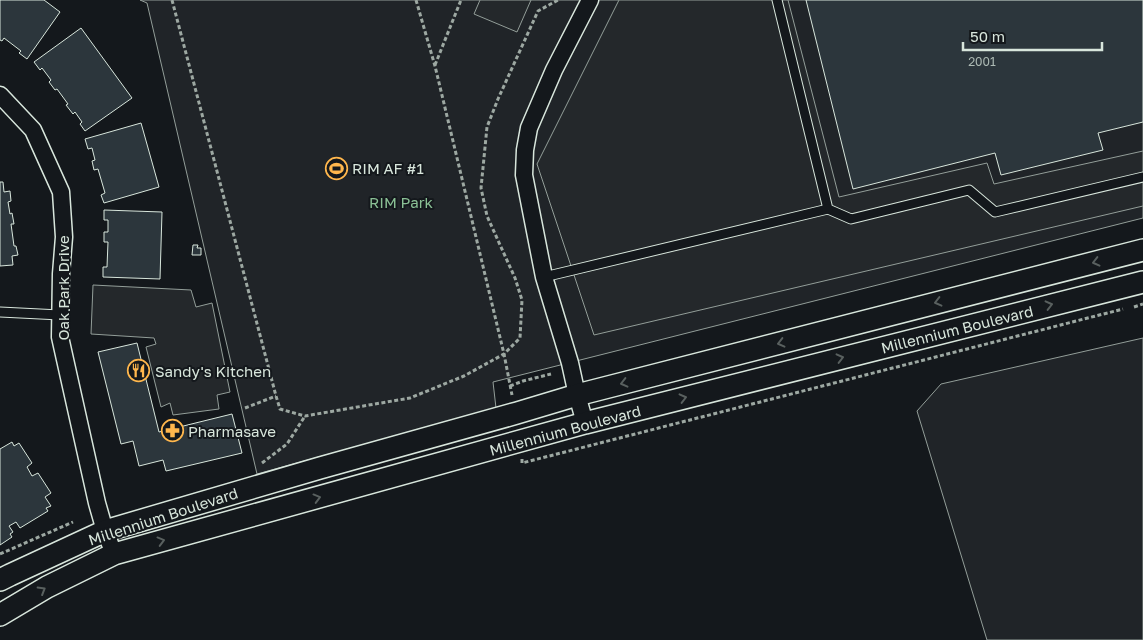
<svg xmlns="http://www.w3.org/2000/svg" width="1143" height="640" font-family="'Golos Text',sans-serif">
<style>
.green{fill:#202428;stroke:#939e99}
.parking{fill:#24282b;stroke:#939e99}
.building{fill:#2c363c;stroke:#d8e6dc}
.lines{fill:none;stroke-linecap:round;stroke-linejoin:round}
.service-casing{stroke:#d8e6dc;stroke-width:11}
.minor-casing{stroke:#d8e6dc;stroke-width:19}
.tertiary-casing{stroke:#d8e6dc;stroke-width:24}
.path{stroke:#9da8a2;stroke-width:3;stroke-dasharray:4 2.5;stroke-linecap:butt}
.service{stroke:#14181c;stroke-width:9}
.minor{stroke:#14181c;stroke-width:16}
.tertiary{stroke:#14181c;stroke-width:21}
.oneway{stroke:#59605f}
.labels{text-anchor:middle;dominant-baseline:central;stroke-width:4;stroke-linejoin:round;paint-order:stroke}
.number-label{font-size:12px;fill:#adbab4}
.poi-label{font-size:15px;fill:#d8e6dc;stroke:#14181c;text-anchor:start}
.park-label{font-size:15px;fill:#8ac095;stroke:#14181c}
.street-label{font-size:15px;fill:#d8e6dc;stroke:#14181c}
</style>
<rect width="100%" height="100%" fill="#14181c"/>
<g class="green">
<path d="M140 0H1143V218L493 382 496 408 257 474 147 3Z"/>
<path d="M1143 338V640H987L917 411 941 384Z"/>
</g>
<g class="parking">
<path d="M480 0H531L517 32 474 14Z"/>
<path d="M619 0H788L839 197 987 163 994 184 1143 151V206L594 335 537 164Z"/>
<path d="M93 285 191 290 196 307 212 303 230 392 217 395 219 409 173 415 170 403 161 407 146 347 156 344 154 338 91 334Z"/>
</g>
<g class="building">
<path d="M0 0H44L60 12 27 59 19 53 21 51 4 38 2 41 0 40Z"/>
<path d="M806 0H1143V122L1098 133 1103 150 1001 175 995 153 853 189Z"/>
<path d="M81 28 132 98 85 131 80 124 82 122 75 112 73 114 66 105 68 104 57 89 55 90 49 82 51 80 42 68 40 70 34 62Z"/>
<path d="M141 123 159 187 104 203 101 195 105 193 98 169 94 170 92 161 95 160 92 148 88 149 85 139Z"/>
<path d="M0 182H3L4 192 10 191 11 201 8 202 10 214 12 213 14 224H11L14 246H16L18 255 12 256 13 265 0 266Z"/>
<path d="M104 210 162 212 160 279 103 277V267H107L108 242H104V232H108V220H104Z"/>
<path d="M193 245H198L197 248H201V255H192Z"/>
<path d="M137 343 159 432 232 414 242 453 166 471 163 460 139 466 133 441 121 444 98 352Z"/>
<path d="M12 442 14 446 19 443 32 463 27 467 32 476 38 473 51 493 45 497 51 506 46 508 48 511 20 528 16 522 9 526 13 532 10 534 12 537 0 545V449Z"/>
</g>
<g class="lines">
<defs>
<g id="service">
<path d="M777 0 828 209 851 219 969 190 995 212 1143 177"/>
<path d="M544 277 828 209"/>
<path d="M0 312 60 315"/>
</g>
<g id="minor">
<path d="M0 95 33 130 61 192 64 237 61 274 60 337 97 503 105 531 114 554"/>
<path d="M585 423 577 395 570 363 544 277 524 175 525 150 529 128 554 70 590 0"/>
</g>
<g id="tertiary">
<path d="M0 580 10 575 105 531 320 468 517 413 577 395 1143 250"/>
<path d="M0 615 47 587 114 554 585 423 1143 282"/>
</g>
</defs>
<use href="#service" class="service-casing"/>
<use href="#minor" class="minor-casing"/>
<use href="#tertiary" class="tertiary-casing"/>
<g class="path">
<path d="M172 0 276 396 280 409 305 416 410 398 464 376 504 354 520 338 522 300 515 278 487 216 481 188 487 127 498 99 538 11 558 0"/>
<path d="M416 0 435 66 504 354 512 395"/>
<path d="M435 65 461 0"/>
<path d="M1134 307 1143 304"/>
<path d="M510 386 523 381 551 374"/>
<path d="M245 408 276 396"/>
<path d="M522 459V463L1123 309"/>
<path d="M262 463 287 444 305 416"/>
<path d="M0 554 73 522"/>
</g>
<use href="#service" class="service"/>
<use href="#minor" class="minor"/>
<use href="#tertiary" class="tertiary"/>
</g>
<defs><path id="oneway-chevron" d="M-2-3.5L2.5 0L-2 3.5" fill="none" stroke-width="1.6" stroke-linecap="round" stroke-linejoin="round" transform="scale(1.25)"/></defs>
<g class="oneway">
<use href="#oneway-chevron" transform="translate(1096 262) rotate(166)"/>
<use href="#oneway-chevron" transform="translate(938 302) rotate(166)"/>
<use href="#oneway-chevron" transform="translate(1049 305) rotate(-14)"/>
<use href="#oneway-chevron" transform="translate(781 343) rotate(166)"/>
<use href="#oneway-chevron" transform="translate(840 358) rotate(-14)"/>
<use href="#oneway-chevron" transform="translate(624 383) rotate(166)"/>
<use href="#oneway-chevron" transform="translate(683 398) rotate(-14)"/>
<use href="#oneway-chevron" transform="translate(317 498) rotate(-15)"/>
<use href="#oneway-chevron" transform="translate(161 541) rotate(-15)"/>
<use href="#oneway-chevron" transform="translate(42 590) rotate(-31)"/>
</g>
<defs>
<symbol id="stadium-ring" viewBox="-11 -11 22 22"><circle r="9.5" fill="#14181c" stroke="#ffb74d" stroke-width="1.5"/><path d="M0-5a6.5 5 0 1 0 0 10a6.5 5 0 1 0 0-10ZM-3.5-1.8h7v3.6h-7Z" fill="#ffb74d"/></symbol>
<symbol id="restaurant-ring" viewBox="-11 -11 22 22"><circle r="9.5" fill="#14181c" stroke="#ffb74d" stroke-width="1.5"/><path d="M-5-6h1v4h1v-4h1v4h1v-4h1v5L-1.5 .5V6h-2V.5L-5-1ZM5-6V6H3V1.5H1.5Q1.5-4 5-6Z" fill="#ffb74d"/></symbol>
<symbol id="pharmacy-ring" viewBox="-11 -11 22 22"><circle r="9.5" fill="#14181c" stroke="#ffb74d" stroke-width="1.5"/><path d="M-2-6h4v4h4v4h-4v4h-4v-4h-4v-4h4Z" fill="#ffb74d"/></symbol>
</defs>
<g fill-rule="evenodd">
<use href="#stadium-ring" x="324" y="156" width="25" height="25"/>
<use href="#restaurant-ring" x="126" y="358" width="25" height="25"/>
<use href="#pharmacy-ring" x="160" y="418" width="25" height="25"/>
</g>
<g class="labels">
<g class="number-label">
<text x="982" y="61">2001</text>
</g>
<g class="poi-label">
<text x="352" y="168">RIM AF #1</text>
<text x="155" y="371">Sandy's Kitchen</text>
<text x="188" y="431">Pharmasave</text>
</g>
<g class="park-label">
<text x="401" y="202">RIM Park</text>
</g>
<g class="street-label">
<text transform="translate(63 288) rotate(-90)">Oak Park Drive</text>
<text transform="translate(957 329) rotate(-14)">Millennium Boulevard</text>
<text transform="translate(565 430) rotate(-15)">Millennium Boulevard</text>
<text transform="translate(163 516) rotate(-18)">Millennium Boulevard</text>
</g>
</g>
<path d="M963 42v8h139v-8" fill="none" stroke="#d8e6dc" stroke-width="2.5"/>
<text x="970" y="42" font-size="15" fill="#d8e6dc" stroke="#14181c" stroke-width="4" paint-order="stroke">50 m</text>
</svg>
